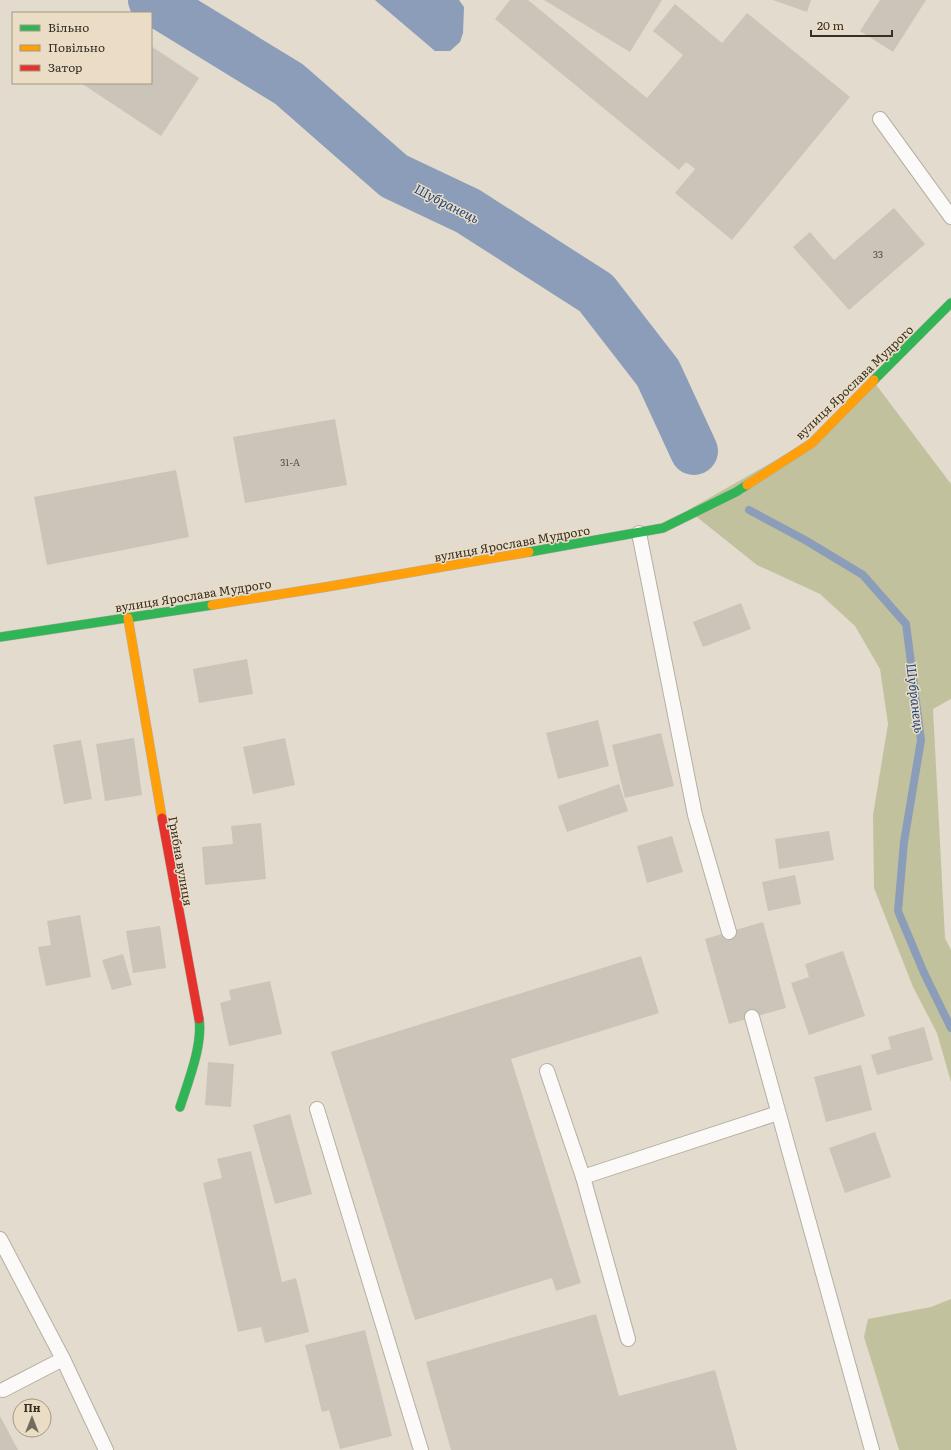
<svg xmlns="http://www.w3.org/2000/svg" width="951" height="1450" font-family="Literata,serif">
<style>
.forest{fill:#c1c29d}
.water{fill:#8b9db8}
.lines{fill:none;stroke-linecap:round;stroke-linejoin:round}
.stream{stroke:#8b9db8;stroke-width:8}
.river{stroke:#8b9db8;stroke-width:48}
.building{fill:#cbc4b9}
.lane-casing{stroke:#b5afa4;stroke-width:16}
.fast-casing{stroke:#b5afa4;stroke-width:10}
.slow-casing{stroke:#b5afa4;stroke-width:10}
.jam-casing{stroke:#b5afa4;stroke-width:10}
.lane{stroke:#fbfaf8;stroke-width:14}
.fast{stroke:#30b455;stroke-width:9}
.slow{stroke:#ff9f0a;stroke-width:9}
.jam{stroke:#e5322d;stroke-width:9}
.labels{text-anchor:middle;dominant-baseline:central;stroke-width:3;stroke-linejoin:round;paint-order:stroke}
.number-label{font-size:10px;fill:#5c564c}
.street-label{font-size:12px;fill:#352f26;stroke:#ebddc5}
.water-label{font-size:13px;font-style:italic;fill:#1f447e;stroke:#ebddc5}
</style>
<rect width="100%" height="100%" fill="#e3dbcd"/>
<g class="forest">
<path d="M871 378 951 484V699L933 709 945 938 951 950V1082L937 1033 913 987 874 888 873 815 888 724 880 669 855 626 820 594 757 565 688 510 811 440Z"/>
<path d="M951 1299V1450H899L864 1337 868 1319 931 1307Z"/>
</g>
<path class="water" d="M375 0H459L464 7 463 33 460 42 450 51H435Z"/>
<g class="lines">
<path class="stream" d="M749 510 805 540 863 575 906 624 921 740 904 842 898 911 924 973 951 1028"/>
<path class="river" d="M152 0 289 84 394 176 468 211 596 293 658 373 694 451"/>
</g>
<g class="building">
<path d="M510 0H528L647 98 683 55 653 31 675 4 722 43 747 13 850 97 732 240 675 193 695 169 686 162 679 170 495 19Z"/>
<path d="M544 0H662L630 52Z"/>
<path d="M773 0H811L807 12Z"/>
<path d="M880 0H926L893 52 860 31Z"/>
<path d="M151 46 199 78 161 136 81 83H151Z"/>
<path d="M894 208 925 244 849 310 793 247 810 232 834 260Z"/>
<path d="M335 419 347 485 245 503 233 437Z"/>
<path d="M176 470 189 537 47 565 34 497Z"/>
<path d="M741 603 751 629 703 647 693 622Z"/>
<path d="M247 659 253 694 199 703 193 669Z"/>
<path d="M598 720 609 766 558 779 546 733Z"/>
<path d="M661 733 674 786 625 798 612 745Z"/>
<path d="M134 738 142 795 105 801 96 744Z"/>
<path d="M285 738 295 785 253 794 243 747Z"/>
<path d="M81 740 92 799 64 804 53 745Z"/>
<path d="M619 784 628 811 567 832 558 806Z"/>
<path d="M261 823 266 879 205 885 202 847 233 844 231 826Z"/>
<path d="M829 831 834 860 779 869 775 839Z"/>
<path d="M672 836 683 872 647 883 637 846Z"/>
<path d="M795 875 801 904 768 911 762 882Z"/>
<path d="M80 915 91 977 46 986 38 947 51 945 47 921Z"/>
<path d="M763 922 786 1008 729 1024 705 939Z"/>
<path d="M160 926 166 968 133 973 126 931Z"/>
<path d="M843 951 865 1016 809 1035 791 983 809 977 805 964Z"/>
<path d="M123 954 132 985 112 990 102 960Z"/>
<path d="M641 956 659 1013 511 1059 581 1283 556 1291 552 1278 415 1320 331 1052Z"/>
<path d="M270 981 282 1034 229 1046 220 1003 231 1000 229 990Z"/>
<path d="M924 1027 933 1060 877 1075 871 1055 891 1049 888 1037Z"/>
<path d="M208 1062 234 1064 231 1107 205 1105Z"/>
<path d="M861 1065 872 1110 826 1122 814 1077Z"/>
<path d="M290 1114 312 1194 275 1204 253 1125Z"/>
<path d="M875 1132 891 1177 845 1193 829 1148Z"/>
<path d="M251 1151 282 1282 296 1278 309 1332 265 1343 261 1327 238 1332 203 1183 222 1178 217 1159Z"/>
<path d="M596 1314 619 1396 715 1370 737 1450H451L426 1362Z"/>
<path d="M365 1330 392 1436 340 1449 329 1410 322 1412 305 1345Z"/>
<path d="M0 1416 18 1450H0Z"/>
</g>
<g class="lines">
<defs>
<g id="lane">
<path d="M880 119 951 217"/>
<path d="M639 533 695 815 729 932"/>
<path d="M752 1017 872 1450"/>
<path d="M547 1071 583 1177 628 1339"/>
<path d="M317 1109 421 1450"/>
<path d="M583 1177 778 1113"/>
<path d="M0 1239 63 1359 106 1450"/>
<path d="M3 1390 63 1359"/>
</g>
<g id="fast">
<path d="M874 380 951 303"/>
<path d="M529 552 663 528 736 492 747 485"/>
<path d="M0 637 212 605"/>
<path d="M180 1107C188 1082 203 1045 199 1019"/>
</g>
<g id="slow">
<path d="M747 485 812 443 874 380"/>
<path d="M212 605 326 587 529 552"/>
<path d="M128 618 162 818"/>
</g>
<path id="jam" d="M162 818 199 1019"/>
</defs>
<use href="#lane" class="lane-casing"/>
<use href="#fast" class="fast-casing"/>
<use href="#slow" class="slow-casing"/>
<use href="#jam" class="jam-casing"/>
<use href="#lane" class="lane"/>
<use href="#fast" class="fast"/>
<use href="#slow" class="slow"/>
<use href="#jam" class="jam"/>
</g>
<g class="labels">
<g class="number-label">
<text x="878" y="253">33</text>
<text x="290" y="461">31-А</text>
</g>
<g class="street-label">
<text transform="translate(854 382) rotate(-44)">вулиця Ярослава Мудрого</text>
<text transform="translate(512 543) rotate(-10)">вулиця Ярослава Мудрого</text>
<text transform="translate(193 595) rotate(-9)">вулиця Ярослава Мудрого</text>
<text transform="translate(181 861) rotate(80)">Грибна вулиця</text>
</g>
<g class="water-label">
<text transform="translate(447 203) rotate(27)">Шубранець</text>
<text transform="translate(916 698) rotate(83)">Шубранець</text>
</g>
</g>
<rect x="12" y="12" width="140" height="72" fill="#ebddc5" stroke="#a29785"/>
<rect x="20" y="25" width="20" height="6" fill="#30b455" stroke="#a29785"/>
<text x="48" y="32" font-size="12" fill="#352f26">Вільно</text>
<rect x="20" y="45" width="20" height="6" fill="#ff9f0a" stroke="#a29785"/>
<text x="48" y="52" font-size="12" fill="#352f26">Повільно</text>
<rect x="20" y="65" width="20" height="6" fill="#e5322d" stroke="#a29785"/>
<text x="48" y="72" font-size="12" fill="#352f26">Затор</text>
<g transform="translate(32 1418)"><circle r="19" fill="#ebddc5" stroke="#a29785"/>
<path d="M0-3L7 15L0 10L-7 15Z" fill="#726b60"/>
<text y="-6" font-size="11" font-weight="bold" text-anchor="middle" fill="#352f26">Пн</text>
</g>
<path d="M811 30v6h81v-6" fill="none" stroke="#352f26" stroke-width="2"/>
<text x="817" y="30" font-size="12" fill="#352f26" stroke="#ebddc5" stroke-width="3" paint-order="stroke">20 m</text>
</svg>
